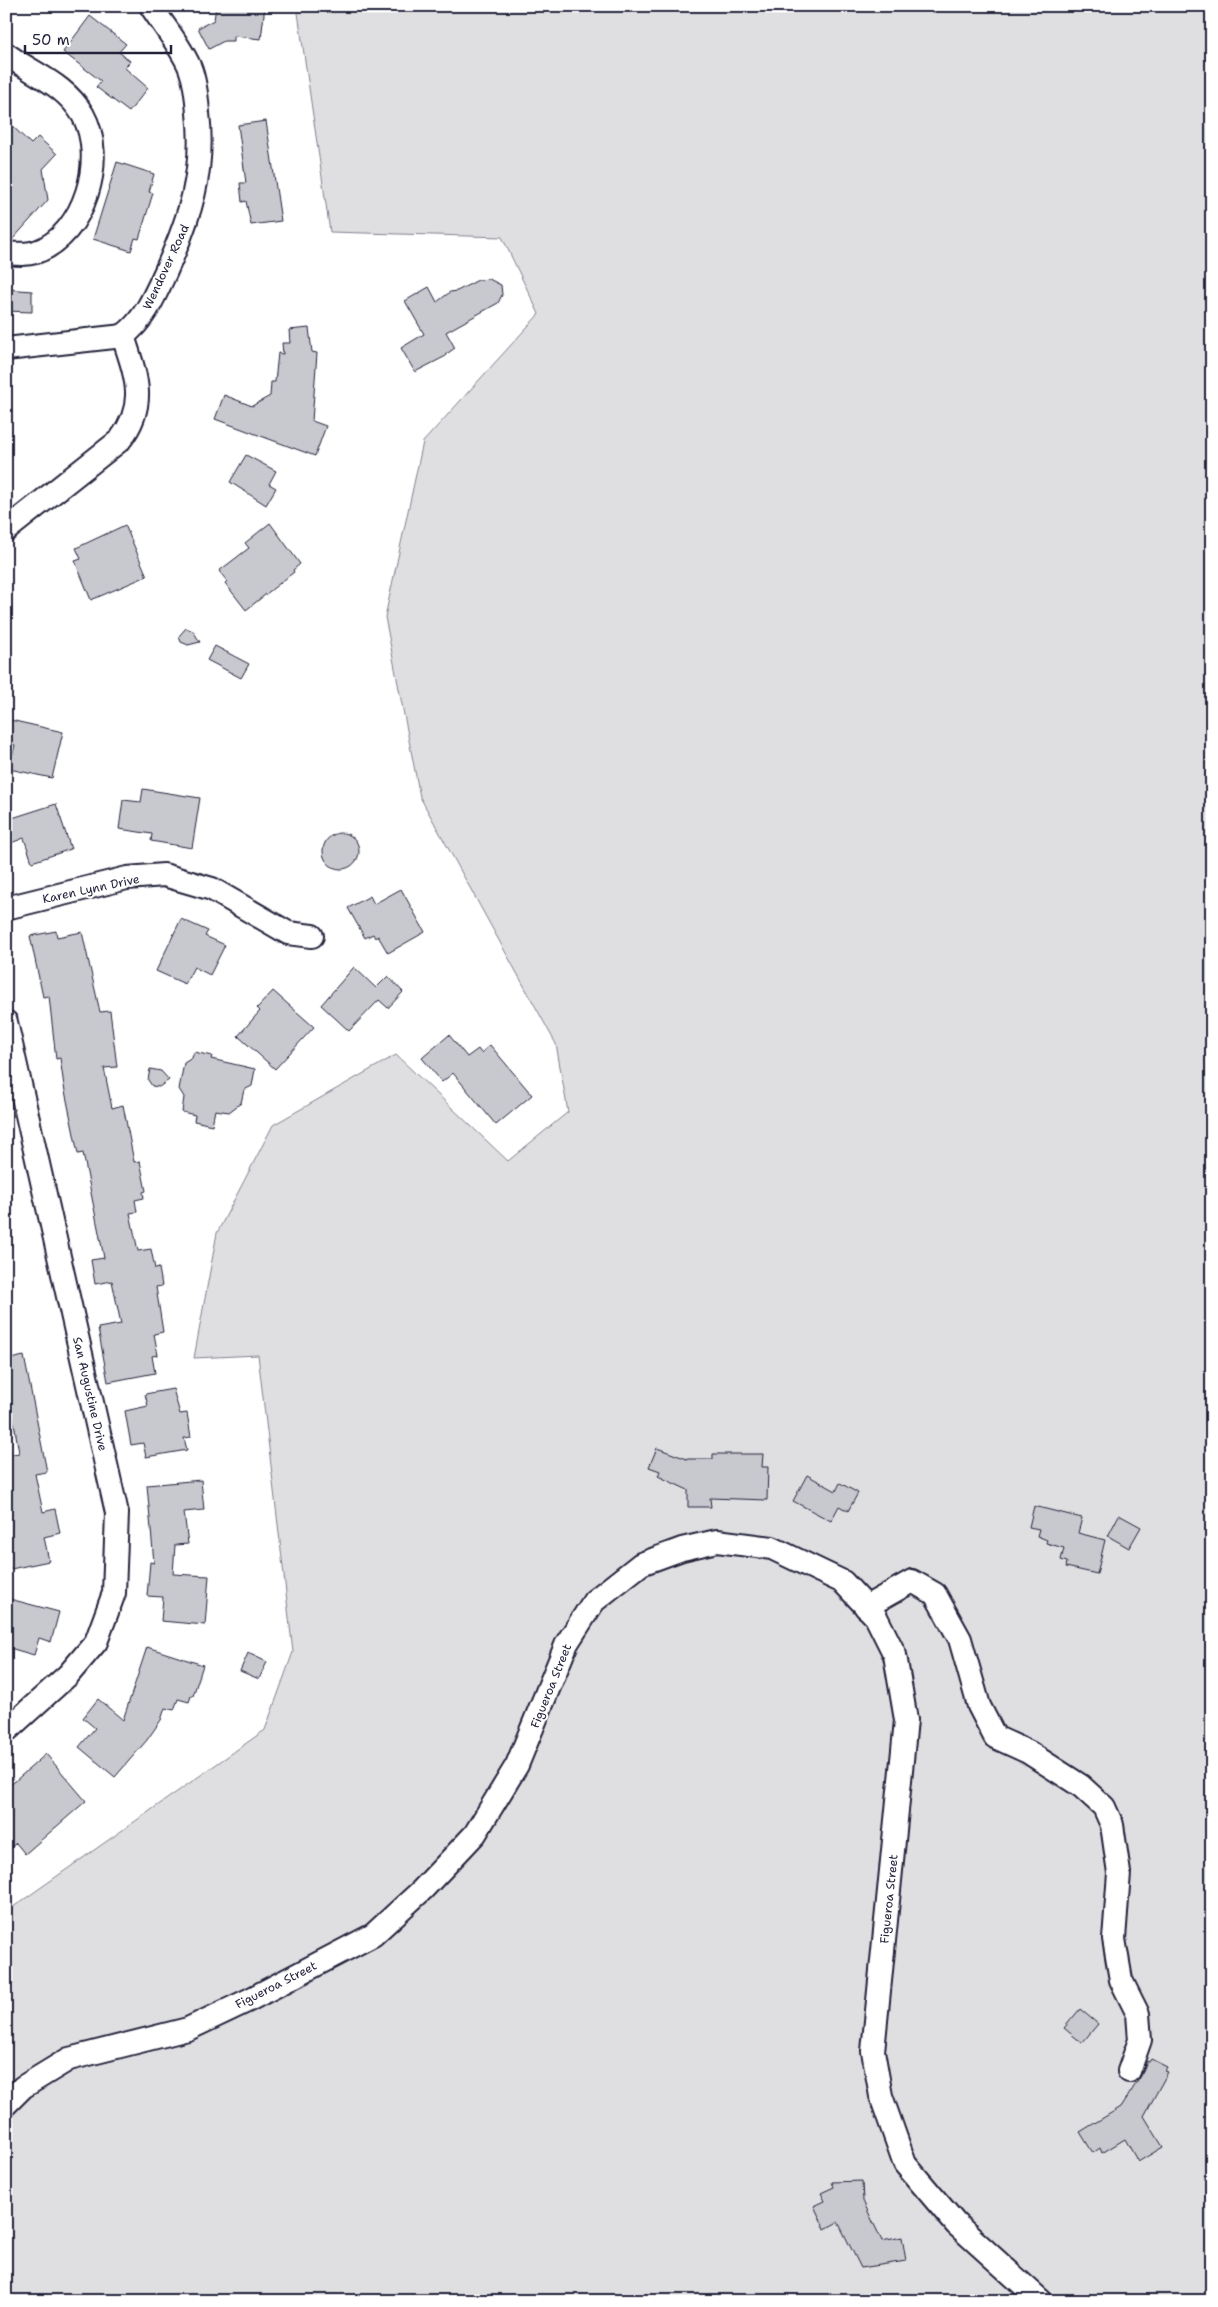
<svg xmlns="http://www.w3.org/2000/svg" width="1218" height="2307" font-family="'Shantell Sans',sans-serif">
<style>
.grass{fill:#dfdfe2;stroke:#80808e}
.building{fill:#c8c8cf;stroke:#22223b}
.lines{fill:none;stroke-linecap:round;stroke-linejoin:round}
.minor-casing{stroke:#22223b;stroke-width:26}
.minor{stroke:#fff;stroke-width:22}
.labels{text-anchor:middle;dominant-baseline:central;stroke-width:4;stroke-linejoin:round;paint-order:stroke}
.street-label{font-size:12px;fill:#22223b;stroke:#fff}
</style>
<rect width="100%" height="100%" fill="#fff"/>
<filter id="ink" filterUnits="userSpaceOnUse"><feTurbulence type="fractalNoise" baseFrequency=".02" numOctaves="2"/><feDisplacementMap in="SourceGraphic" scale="10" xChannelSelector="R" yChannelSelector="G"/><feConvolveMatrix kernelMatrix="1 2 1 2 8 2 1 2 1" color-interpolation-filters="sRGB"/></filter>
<g filter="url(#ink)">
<path class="grass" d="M297 6H1212V2301H6V1912L265 1730 293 1652 258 1355 194 1358 217 1233 273 1125 396 1055 508 1161 568 1112 556 1044 420 797 385 617 423 442 539 314 502 237 330 232Z"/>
<g class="building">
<path d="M216 6H265L261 39 234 36V41H224L209 49 198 28 214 20Z"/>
<path d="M90 16 126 44 119 52 130 61 125 68 148 88 129 112 96 87 101 81 63 52Z"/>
<path d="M6 120 31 144 38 137 57 154 43 169 48 200 12 240H6Z"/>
<path d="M266 121 281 221 251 225 246 201 242 202 240 183H246L238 125Z"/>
<path d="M117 162 154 174 149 192 153 193 139 239 135 238 131 251 93 239Z"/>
<path d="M489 279 501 285 502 295 498 303 446 332 455 348 445 355 446 356 415 372 401 348 424 334 405 301 429 287 437 302 450 292 457 291 478 280Z"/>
<path d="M6 289 32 291V312L6 311Z"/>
<path d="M309 328 312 352 317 353 312 421 326 426 315 456 215 419 224 395 252 406 270 396 271 382H275L278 353 283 354 282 343H290L289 330Z"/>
<path d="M246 455 276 471 269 484 276 488 266 505 230 482Z"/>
<path d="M270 523 300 564 293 570 294 572 246 610 225 583 227 581 219 571 249 548 245 543Z"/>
<path d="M125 525 147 576 91 600 75 561 81 559 76 548Z"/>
<path d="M186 628 193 631 200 642 188 645 181 642 179 636Z"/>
<path d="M215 646 249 664 241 678 207 660Z"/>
<path d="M6 719 63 732 52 778 9 769 15 745 6 743Z"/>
<path d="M143 789 200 798 192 848 151 841 152 834 119 829 123 800 141 802Z"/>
<path d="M56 804 71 849 32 862 24 838 11 843 6 820Z"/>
<circle cx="341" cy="851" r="18"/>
<path d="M401 889 425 932 388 953 378 936 375 938 373 934 365 938 348 908 370 896 374 904Z"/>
<path d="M181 919 208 931 205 936 225 945 210 975 194 967 185 984 156 971Z"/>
<path d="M56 931 57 937 82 932 100 1012 110 1011 117 1067 104 1068 112 1108 123 1105 134 1162 140 1161 146 1191 143 1192 144 1198 135 1200 137 1212 130 1213 138 1251 151 1249 155 1269 159 1268 162 1286 156 1287 163 1332 154 1334 158 1355 152 1356 155 1373 108 1382 98 1328 121 1324 112 1281 95 1284 91 1260 104 1258 83 1153 78 1154 64 1086 60 1058 56 1059 49 996 43 997 30 936Z"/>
<path d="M354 967 376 988 388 976 403 992 388 1008 379 1000 349 1031 321 1005Z"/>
<path d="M273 991 314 1027 275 1069 238 1036 260 1011 257 1008Z"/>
<path d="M449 1035 467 1057 478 1049 481 1053 490 1045 532 1095 496 1125 453 1073 442 1082 422 1058Z"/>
<path d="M194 1052 212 1056 211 1059 255 1069 252 1086 244 1090 241 1103 229 1112 215 1110 212 1125 194 1121 195 1115 182 1112 184 1097 179 1089 184 1063 192 1058Z"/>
<path d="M150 1069 161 1071 169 1080 159 1087 152 1086 148 1080Z"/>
<path d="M24 1356 47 1472 35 1474 43 1512 55 1509 60 1533 44 1537 49 1561 6 1570V1455L19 1453 13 1417 6 1418V1360Z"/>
<path d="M173 1389 180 1414 187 1413 191 1437 184 1438 187 1450 146 1457 143 1443 131 1445 125 1411 148 1406 145 1394Z"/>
<path d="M657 1448 687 1459H713V1454H763L762 1467H768L767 1500 710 1498 711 1507H688V1490L658 1476 660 1471 649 1467Z"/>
<path d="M807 1475 836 1491 840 1483 858 1493 848 1511 839 1506 831 1521 793 1501Z"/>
<path d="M201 1480 204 1510 184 1512 188 1544 175 1545 173 1574 209 1576 205 1625 161 1621 163 1597 147 1596 150 1562 154 1563 147 1485Z"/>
<path d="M1034 1506 1082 1518 1078 1533 1105 1540 1097 1574 1066 1567 1067 1562 1061 1560 1064 1548 1046 1543 1047 1540 1037 1536 1039 1529 1029 1527Z"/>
<path d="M1119 1515 1141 1527 1129 1548 1108 1536Z"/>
<path d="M6 1598 59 1612 51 1642 39 1638 34 1655 6 1647Z"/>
<path d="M147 1647 203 1665 193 1696H191L189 1702 178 1699 174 1710 165 1708 161 1720 147 1740 115 1777 79 1747 95 1728 83 1718 98 1699 123 1720Z"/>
<path d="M248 1653 267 1662 259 1679 240 1671Z"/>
<path d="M46 1754 86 1801 25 1854 16 1843 6 1852V1789Z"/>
<path d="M1080 2009 1098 2024 1082 2043 1064 2028Z"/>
<path d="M1151 2059 1167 2067 1165 2071 1168 2072 1144 2116 1163 2147 1138 2162 1125 2139 1102 2153 1100 2148 1093 2153 1080 2132 1121 2107 1141 2076 1147 2061 1149 2062Z"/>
<path d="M862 2181 863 2201 882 2241 902 2237 906 2261 861 2268 838 2222 825 2229 814 2206 825 2201 821 2193 834 2187 832 2182Z"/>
</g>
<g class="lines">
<defs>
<g id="minor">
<path d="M6 54C33 74 65 84 83 115 107 158 85 235 36 252 26 255 17 254 6 253"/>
<path d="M6 349 123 336"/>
<path d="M6 530 120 440C148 404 136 376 123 336 145 320 155 295 166 271 190 217 205 172 198 113 197 98 195 81 190 68 182 48 163 25 151 6"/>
<path d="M6 908 127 878 164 875 212 889 288 933 312 936"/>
<path d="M6 1022 117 1513 114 1593 96 1642 68 1675 6 1731"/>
<path d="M866 1607 912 1581 935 1594 960 1639 979 1706 995 1737 1028 1752 1081 1786 1104 1807 1112 1825 1119 1873 1114 1939 1121 1980 1138 2014 1140 2040 1129 2071"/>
<path d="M6 2104 23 2087 69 2059 188 2029 249 2000 373 1935 422 1890 475 1834 517 1765 567 1643 594 1601 641 1564 682 1549 717 1541 772 1548 843 1582 876 1617 895 1655 906 1720 873 2051 881 2096 905 2164 956 2224 1041 2301"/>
</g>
</defs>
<use href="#minor" class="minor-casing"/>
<use href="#minor" class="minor"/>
</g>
</g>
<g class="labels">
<g class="street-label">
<text transform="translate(166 267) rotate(-65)">Wendover Road</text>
<text transform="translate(91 889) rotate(-12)">Karen Lynn Drive</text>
<text transform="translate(90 1394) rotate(77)">San Augustine Drive</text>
<text transform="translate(551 1686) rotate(-68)">Figueroa Street</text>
<text transform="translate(889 1899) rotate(-84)">Figueroa Street</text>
<text transform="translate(276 1985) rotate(-27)">Figueroa Street</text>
</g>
</g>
<rect width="1218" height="2307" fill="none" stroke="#fff" stroke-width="25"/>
<rect x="12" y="12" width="1193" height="2282" fill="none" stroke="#22223b" stroke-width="2" filter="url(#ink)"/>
<path d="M25 45v8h146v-8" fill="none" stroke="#22223b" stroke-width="2.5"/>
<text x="32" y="45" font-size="15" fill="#22223b" stroke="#ffffff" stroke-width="4" paint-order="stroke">50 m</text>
</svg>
